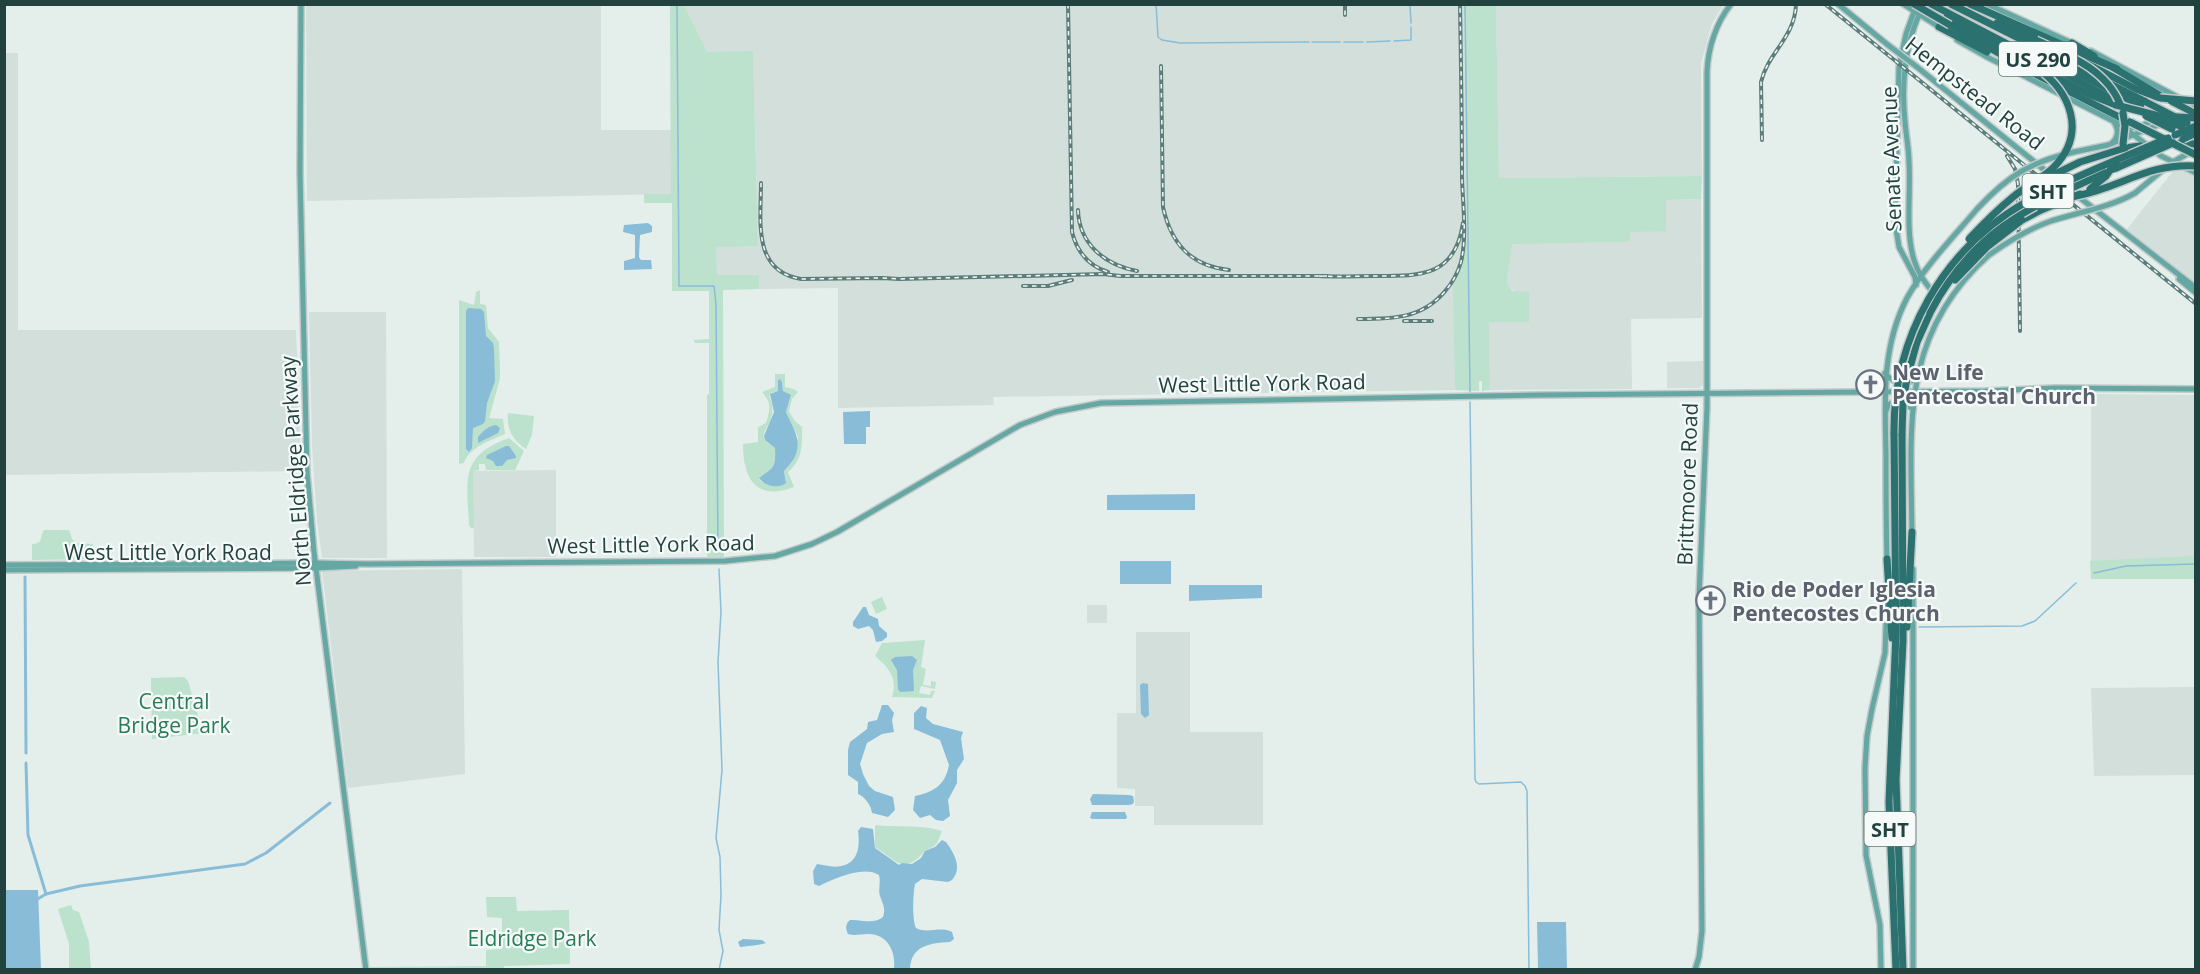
<svg xmlns="http://www.w3.org/2000/svg" width="2200" height="974" font-family="'Open Sans',sans-serif">
<style>
.built{fill:#d2dfdb}
.green{fill:#bce1cd;fill-rule:evenodd}
.water{fill:#89bdd7}
.lines{fill:none;stroke-linecap:round;stroke-linejoin:round}
.stream{stroke:#89bdd7;stroke-width:1.5}
.canal{stroke:#89bdd7;stroke-width:3}
.major-casing{stroke:#c1cac9;stroke-width:8}
.highway-casing{stroke:#c1cac9;stroke-width:10}
.major{stroke:#65a7a2;stroke-width:5}
.highway{stroke:#2b716f;stroke-width:7}
.rail-casing{stroke:#5c7d7a;stroke-width:4}
.rail{stroke:#f5faf9;stroke-width:1.5;stroke-dasharray:4.5;stroke-linecap:butt}
.major-bridge-casing{stroke:#c1cac9;stroke-width:8;stroke-linecap:butt}
.highway-bridge-casing{stroke:#c1cac9;stroke-width:10;stroke-linecap:butt}
.major-bridge{stroke:#65a7a2;stroke-width:5}
.highway-bridge{stroke:#2b716f;stroke-width:7}
.labels{text-anchor:middle;dominant-baseline:central;stroke-width:4.5;stroke-linejoin:round;paint-order:stroke}
.shield{fill:#f5faf9;stroke:#617977;stroke-width:1.5}
.shield-label{font-size:20px;font-weight:bold;fill:#22423f}
.street-label{font-size:21px;fill:#22423f;stroke:#f5faf9}
.worship-label{font-size:21px;font-weight:bold;fill:#5b616d;stroke:#f5faf9;text-anchor:start}
.park-label{font-size:21px;fill:#287c58;stroke:#f5faf9}
</style>
<rect width="100%" height="100%" fill="#e4efec"/>
<g class="built">
<path d="M306 5H601V130H671V194L307 201Z"/>
<path d="M684 5H1464L1467 244H1465L1461 264 1454 284 1455 390 993 397 994 405 838 408V288L759 289 758 275H717L716 246 758 245 753 52H707Z"/>
<path d="M1496 5H1723L1712 24 1701 63 1702 176 1499 178Z"/>
<path d="M5 53H18V330H296L301 471 5 475Z"/>
<path d="M2174 170H2182L2195 176V283L2127 229Z"/>
<path d="M1701 199 1702 318 1631 319 1632 389 1490 390 1489 322H1529L1516 292 1509 288 1507 284 1512 243 1628 242 1630 232 1666 200Z"/>
<path d="M309 312H386L387 558H322L317 521 312 446Z"/>
<path d="M1703 361V385L1699 388H1667V362Z"/>
<path d="M2091 394 2195 395V579H2091Z"/>
<path d="M556 470V557H474L473 471Z"/>
<path d="M462 569 465 774 348 788 322 571Z"/>
<rect x="1087" y="605" width="20" height="18"/>
<path d="M1136 632H1190V732H1263V825H1154V806H1135V789L1117 788V713H1136Z"/>
<path d="M2195 687V775L2094 776 2091 688Z"/>
</g>
<g class="green">
<path d="M670 5H684L707 52 753 51 758 246 716 247 717 275H759V289L723 290 724 557H707V395L709 394V343H695L694 340 709 339V291H672V203H644V194H671Z"/>
<path d="M1464 5H1496L1499 178 1702 176 1701 199 1666 200V231L1630 232V240L1628 242 1512 244 1507 284 1512 291 1529 292V322H1489L1490 390 1482 391V381H1479V391L1455 390 1453 284 1461 264 1465 244 1467 243Z"/>
<path d="M480 290V304L486 305 488 328 499 342 500 367V379L489 418 503 419 505 434C490 441 469 447 464 463L459 464V300L474 305 476 292Z"/>
<path d="M775 374H785V387L794 389 798 392 792 399 789 411 794 420 802 427C802 446 803 459 788 472L794 487C756 502 743 478 743 444L758 442V427L766 423C770 410 772 403 762 392L775 387ZM780 379 782 382 783 391 791 396 786 412 798 437 792 462 784 471 786 481C779 489 770 484 761 481L759 479C772 469 776 467 775 448 772 445 765 442 764 438 761 429 780 419 769 396L771 393 778 391V380Z"/>
<path d="M508 413 534 416 532 435 526 449C513 441 506 429 508 413Z"/>
<path d="M509 438 524 451 515 470H486L485 464H479V470L473 471 474 528H471L469 525C467 480 459 456 509 438Z"/>
<path d="M44 530H69L72 539 76 543 93 544V559L32 560V544C44 544 39 537 44 530Z"/>
<path d="M2195 556V579H2091L2090 561Z"/>
<path d="M882 597 887 609 876 614 871 602Z"/>
<path d="M925 640 921 667 926 669 923 685 931 686V681L936 682 935 689 921 686 919 693 930 695 931 691H935L932 698 892 697C898 678 889 668 875 656L882 643Z"/>
<path d="M184 677 188 681 203 733 152 739 151 678Z"/>
<path d="M875 825C897 828 920 824 942 831 940 835 939 841 936 844 933 848 927 849 924 852 903 875 897 861 875 847Z"/>
<path d="M486 897H516L517 911 569 910 570 964 504 966V970H370V967L486 966V950L502 949V918L487 917Z"/>
<path d="M71 905 73 910 79 912 89 942 91 969H69V944L58 909Z"/>
</g>
<g class="water">
<path d="M648 223 652 226V232L640 235 639 257 641 260H651L652 269 624 270V261L635 258V235L623 232 624 225Z"/>
<path d="M468 308 481 309 484 312 486 336 493 343 494 348 495 381 487 403 485 421 483 424 473 428 472 448 469 452 466 449V311Z"/>
<path d="M780 379 782 382 783 391 791 395 786 412C793 428 804 442 793 460 791 464 787 467 784 471L786 483C778 489 765 486 759 478 773 468 776 468 775 448L765 440 764 436 774 412 770 394 778 391V380Z"/>
<path d="M870 411V427H866V444H844L843 412Z"/>
<path d="M496 425 500 428 498 433 478 443V437C483 431 488 426 496 425Z"/>
<path d="M506 446H509L516 456V458L507 460 502 466H496L493 461 486 458 487 455Z"/>
<path d="M1195 494V510H1107V495Z"/>
<rect x="1120" y="561" width="51" height="23"/>
<path d="M1189 585H1262V598L1189 601Z"/>
<path d="M863 607H866L869 615 878 619 879 626 887 633V637L882 641 876 642 873 630 869 626 858 629 853 626V622Z"/>
<path d="M912 656 917 660 913 670 914 691 900 692 898 689 897 670 891 660 895 657Z"/>
<path d="M1143 683 1148 684 1149 715 1145 718 1141 714 1140 685Z"/>
<path d="M882 705H888L894 713 892 720 894 732 882 734 867 743 860 764 863 774 869 786 875 791 893 797 895 810 888 817 872 813C871 805 865 797 858 794V782L848 775V750L850 742 867 729 868 722 877 720Z"/>
<path d="M921 706 927 708 926 718 933 724 963 732 961 738 964 759 957 770V783L948 800 950 816 943 821 936 820 930 815 920 818 913 810 915 796C933 792 945 786 949 765L940 740 914 729V713Z"/>
<path d="M1093 794 1129 795 1133 796 1134 801 1133 804 1129 805H1092L1090 799Z"/>
<path d="M1092 812H1125L1127 817 1126 819H1093L1090 818Z"/>
<path d="M861 827 873 829 875 848 899 865 902 863 912 864 921 858 925 851 935 847 942 840 946 842C954 853 963 868 952 880L948 882 922 879 915 884C913 894 912 919 916 928 927 934 941 926 952 932L954 939 950 942C931 943 911 945 910 969H894C896 952 888 934 868 934 860 934 855 936 848 934 845 928 846 923 850 920 861 919 874 925 883 917 886 908 883 905 880 896 878 890 881 882 879 875 863 865 834 879 819 886L814 884 813 871 817 864C825 865 833 868 841 866 859 863 860 845 858 831Z"/>
<path d="M5 890H38L41 969H5Z"/>
<path d="M1537 922H1566L1567 969H1538Z"/>
<path d="M743 939 762 940 766 943C761 945 746 946 740 947L738 942Z"/>
</g>
<g class="lines">
<g class="stream">
<path d="M677 4 679 286H714L716 304 718 553"/>
<path d="M1156 4 1158 37 1162 40 1180 43 1309 42"/>
<path d="M1410 4 1411 23"/>
<path d="M1465 4 1470 392"/>
<path d="M1394 41 1411 40V27"/>
<path d="M1312 42H1340"/>
<path d="M1344 42H1363"/>
<path d="M1367 42 1390 41"/>
<path d="M1470 402 1475 779 1476 782 1479 784 1521 782 1525 786 1527 791 1529 970"/>
<path d="M2094 573 2126 566 2196 564"/>
<path d="M1919 627 2022 626 2035 621 2076 583"/>
<path d="M719 970 723 951 719 930 721 895 720 857 716 838 722 770 718 662 721 612 719 569"/>
</g>
<g class="canal">
<path d="M25 577 26 753"/>
<path d="M26 763 28 835 46 894 36 900"/>
<path d="M46 894 80 886 245 864 266 853 330 803"/>
</g>
<defs>
<g id="major">
<path d="M301 4 300 173 307 472 314 552 366 970"/>
<path d="M1838 4 1888 45"/>
<path d="M1903 4 1942 29"/>
<path d="M1924 4C1905 41 1901 82 1905 122 1906 136 1909 149 1909 163 1911 195 1905 230 1914 260 1918 274 1926 285 1936 295"/>
<path d="M1987 4 2074 44"/>
<path d="M1915 9 1906 34 1899 67 1895 222 1899 247 1915 277 1916 285"/>
<path d="M1957 40 1989 58 2121 125 2161 156 2196 173"/>
<path d="M2091 51 2196 107"/>
<path d="M1917 67 2063 185"/>
<path d="M2125 126 2137 128 2156 119"/>
<path d="M2112 143C2119 137 2119 130 2114 122"/>
<path d="M2074 152 2108 145 2163 123"/>
<path d="M2171 163 2196 149"/>
<path d="M2135 193 2164 169"/>
<path d="M2075 194 2196 288"/>
<path d="M2179 279 2196 293"/>
<path d="M1885 373C1893 384 1904 384 1916 380"/>
<path d="M1886 411 1888 405C1896 399 1906 403 1913 409"/>
<path d="M1912 536C1911 426 1899 335 1989 255"/>
<path d="M1887 561C1886 525 1886 490 1886 455 1885 401 1881 348 1907 298 1924 267 1955 235 1978 208"/>
<path d="M4 565 315 563 367 564 725 561 775 556 812 544 837 532 1020 425 1055 412 1101 403 1540 395 1985 391 2055 388 2196 389"/>
<path d="M1913 569V970"/>
<path d="M4 570 316 568 356 566"/>
<path d="M1695 970 1699 957 1702 931 1699 597 1707 407V72C1708 48 1716 23 1731 4"/>
<path d="M1881 970 1880 925 1866 855 1865 768 1867 736 1872 709 1885 653 1887 600"/>
</g>
<g id="highway">
<path d="M1931 4 2120 103"/>
<path d="M1951 4 2146 102"/>
<path d="M1970 4 2117 69"/>
<path d="M1947 17 2037 68 2091 95 2116 105"/>
<path d="M1997 23 2036 40"/>
<path d="M1950 25 2035 74 2127 121"/>
<path d="M1939 27 1987 52"/>
<path d="M2072 43 2094 56"/>
<path d="M2086 63 2136 89 2157 97"/>
<path d="M2061 65 2141 106"/>
<path d="M2114 68 2166 99"/>
<path d="M2180 143 2196 144"/>
<path d="M2125 148 2140 146"/>
<path d="M2022 220 2041 210"/>
<path d="M1907 378 1917 342 1930 313"/>
<path d="M1894 433 1896 633 1889 802 1896 970"/>
<path d="M1902 434 1903 641 1896 780 1903 970"/>
<path d="M1887 559 1892 638"/>
<path d="M1907 627 1912 532"/>
</g>
</defs>
<use href="#major" class="major-casing"/>
<use href="#highway" class="highway-casing"/>
<use href="#major" class="major"/>
<use href="#highway" class="highway"/>
<defs>
<g id="rail">
<path d="M1068 4 1072 232C1077 252 1089 266 1108 272"/>
<path d="M1825 4 2196 304"/>
<path d="M1345 15V4"/>
<path d="M1161 66 1163 207C1171 244 1191 266 1229 270"/>
<path d="M1762 140 1761 82C1768 52 1795 38 1796 4"/>
<path d="M2007 156 2015 169 2018 184 2020 331"/>
<path d="M761 183C761 221 752 271 801 279L882 278 899 279 1103 274 1120 276H1327"/>
<path d="M1078 210C1079 244 1105 265 1137 271"/>
<path d="M1319 276C1338 277 1357 276 1375 276 1421 276 1455 277 1463 223"/>
<path d="M1023 286H1048L1072 280"/>
<path d="M1358 319C1392 319 1423 319 1446 290 1453 282 1458 272 1461 262 1467 236 1463 206 1462 179 1462 121 1461 63 1460 4"/>
<path d="M1404 321H1432"/>
</g>
</defs>
<use href="#rail" class="rail-casing"/>
<use href="#rail" class="rail"/>
<defs>
<g id="major-bridge">
<path d="M1888 45 1917 67"/>
<path d="M1978 208C2008 176 2030 162 2074 152"/>
<path d="M1989 255C2009 241 2028 229 2051 221 2079 212 2109 208 2135 193"/>
</g>
<g id="highway-bridge">
<path d="M1914 4 1950 25"/>
<path d="M2036 40C2068 55 2106 69 2120 104"/>
<path d="M2160 98 2196 101"/>
<path d="M2171 101 2196 114"/>
<path d="M2146 102 2187 123"/>
<path d="M2116 105 2159 116 2196 118"/>
<path d="M2146 116 2172 129"/>
<path d="M2163 118 2182 127"/>
<path d="M2130 122 2196 155"/>
<path d="M2175 135 2196 126"/>
<path d="M2183 139 2196 133"/>
<path d="M2123 144 2125 126 2123 113"/>
<path d="M2114 169 2173 143"/>
<path d="M2045 179 2080 162 2125 148"/>
<path d="M2090 189 2106 176 2117 160"/>
<path d="M2076 196C2121 188 2146 163 2196 166"/>
<path d="M2041 210 2080 194"/>
<path d="M1969 239C1983 224 1997 210 2013 197 2026 186 2042 179 2054 167 2087 133 2071 92 2037 68"/>
<path d="M1955 280 1987 247 2022 220"/>
<path d="M1930 313C1972 232 2027 208 2105 173"/>
<path d="M1894 433C1893 338 1942 250 2026 202 2071 177 2121 159 2168 138"/>
<path d="M1902 434 1903 403 1907 378"/>
</g>
</defs>
<use href="#major-bridge" class="major-bridge-casing"/>
<use href="#highway-bridge" class="highway-bridge-casing"/>
<use href="#major-bridge" class="major-bridge"/>
<use href="#highway-bridge" class="highway-bridge"/>
</g>
<defs>
<symbol id="church-ring" viewBox="-11 -11 22 22"><circle r="9.5" fill="#f5faf9" stroke="#6b7280" stroke-width="1.5"/><path d="M-1.2-6h2.4v3.5h3.3v2.4h-3.3V6h-2.4V-.1h-3.3v-2.4h3.3Z" fill="#6b7280"/></symbol>
</defs>
<g fill-rule="evenodd">
<use href="#church-ring" x="1854" y="368" width="33" height="33"/>
<use href="#church-ring" x="1694" y="584" width="33" height="33"/>
</g>
<g class="labels">
<g class="shield">
<rect x="1999" y="42" width="78" height="34" rx="4.5"/>
<rect x="2022.5" y="174" width="51" height="34" rx="4.5"/>
<rect x="1864.5" y="812" width="51" height="34" rx="4.5"/>
</g>
<g class="shield-label">
<text x="2038" y="59">US 290</text>
<text x="2048" y="191">SHT</text>
<text x="1890" y="829">SHT</text>
</g>
<g class="street-label">
<text transform="translate(1975 93) rotate(38)">Hempstead Road</text>
<text transform="translate(1891 159) rotate(-92)">Senate Avenue</text>
<text transform="translate(1262 383) rotate(-1)">West Little York Road</text>
<text transform="translate(295 471) rotate(-94)">North Eldridge Parkway</text>
<text transform="translate(1687 484) rotate(-88)">Brittmoore Road</text>
<text transform="translate(651 544) rotate(-1)">West Little York Road</text>
<text x="168" y="552">West Little York Road</text>
</g>
<g class="worship-label">
<text x="1892" y="372">New Life<tspan x="1892" dy="24">Pentecostal Church</tspan></text>
<text x="1732" y="589">Rio de Poder Iglesia<tspan x="1732" dy="24">Pentecostes Church</tspan></text>
</g>
<g class="park-label">
<text x="174" y="701">Central<tspan x="174" dy="24">Bridge Park</tspan></text>
<text x="532" y="938">Eldridge Park</text>
</g>
</g>
<rect width="2200" height="974" fill="none" stroke="#22423f" stroke-width="12"/>
</svg>
